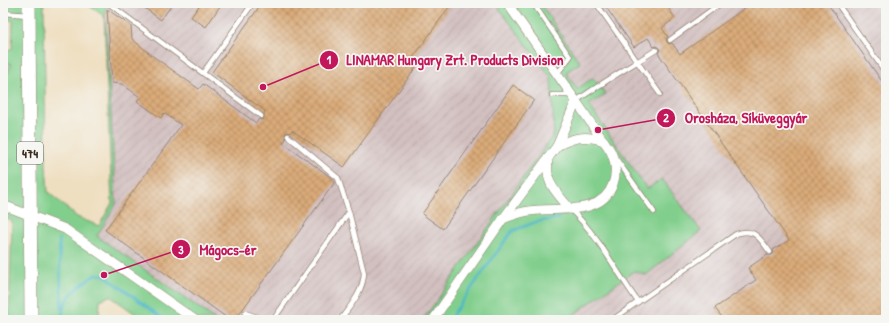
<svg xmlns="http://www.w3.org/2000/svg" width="889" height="323" font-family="'Patrick Hand',sans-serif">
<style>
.industrial{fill:url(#industrial-furrows)}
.green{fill:#82cf8d;stroke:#5e7c56}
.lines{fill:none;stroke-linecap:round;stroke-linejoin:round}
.stream{stroke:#4cb7c9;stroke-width:2.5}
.building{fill:url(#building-cross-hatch)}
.lane-casing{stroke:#958470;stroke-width:6}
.street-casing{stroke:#958470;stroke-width:10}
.primary-casing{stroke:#958470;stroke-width:14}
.lane{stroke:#fff;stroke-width:4.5}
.street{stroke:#fff;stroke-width:9}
.primary{stroke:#fff;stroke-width:13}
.labels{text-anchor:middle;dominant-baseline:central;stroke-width:3.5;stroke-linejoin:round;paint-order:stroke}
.shield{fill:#f6f6f2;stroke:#73675e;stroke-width:1}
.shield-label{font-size:13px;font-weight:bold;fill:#3b2a1e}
.leader{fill:none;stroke:#c2185b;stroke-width:1.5}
.callout-dot{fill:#c2185b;stroke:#f6f6f2;stroke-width:1.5}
.mark-label{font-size:12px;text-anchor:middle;font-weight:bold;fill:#fff}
.callout-label{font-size:15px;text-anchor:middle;font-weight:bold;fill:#c2185b;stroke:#f6f6f2;stroke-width:3.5;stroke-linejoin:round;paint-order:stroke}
</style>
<defs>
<pattern id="industrial-furrows" width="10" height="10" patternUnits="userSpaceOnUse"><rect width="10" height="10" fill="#d2bfc0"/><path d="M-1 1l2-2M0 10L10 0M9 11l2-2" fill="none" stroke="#b5a4a5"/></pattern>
<pattern id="building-cross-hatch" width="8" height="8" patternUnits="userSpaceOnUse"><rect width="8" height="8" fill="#daab79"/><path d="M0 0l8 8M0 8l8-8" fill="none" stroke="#b28b63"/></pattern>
</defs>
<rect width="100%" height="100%" fill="#f6f6f2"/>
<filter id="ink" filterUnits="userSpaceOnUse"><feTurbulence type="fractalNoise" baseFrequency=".025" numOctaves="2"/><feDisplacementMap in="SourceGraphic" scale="8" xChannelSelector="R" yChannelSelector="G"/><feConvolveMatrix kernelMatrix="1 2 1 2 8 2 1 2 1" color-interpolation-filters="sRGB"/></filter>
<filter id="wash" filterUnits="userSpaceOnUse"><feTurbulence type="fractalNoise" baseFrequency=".012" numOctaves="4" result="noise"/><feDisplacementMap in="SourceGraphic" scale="16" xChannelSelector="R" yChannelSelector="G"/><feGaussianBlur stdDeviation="0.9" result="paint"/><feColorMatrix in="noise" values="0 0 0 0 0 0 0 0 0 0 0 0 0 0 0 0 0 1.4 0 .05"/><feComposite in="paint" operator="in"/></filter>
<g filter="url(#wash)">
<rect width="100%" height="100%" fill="#efdfc1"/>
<g class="industrial">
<path d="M108 3H495L551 77 554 134 423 320H216L97 236 116 204 105 9Z"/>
<path d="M540 3H886V320H566L634 271 661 179 647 189 589 105 606 94 577 89 565 72 580 63Z"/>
<path d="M3 60 11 63 3 86Z"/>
</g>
<g class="green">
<path d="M13 3H44L46 165 48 192 77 217 99 226 112 203 104 16 85 3H108L105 9 116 204 97 236 216 320H144L110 296 100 300 99 320H9L12 221 3 217V86L11 64 3 60V50L12 49 13 20H3V6H12Z"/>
<path d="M495 3H540L580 63 566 72 577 89 593 78 606 94 589 105 647 189 662 179 701 231 646 275 634 271 566 320H423L554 134 551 77Z"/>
</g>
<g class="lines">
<g class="stream">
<path d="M59 239 62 309"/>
<path d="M62 320C62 296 78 287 96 274L104 275 165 320"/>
<path d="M449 320 512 231 536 222 559 218"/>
</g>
</g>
<g id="blocks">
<g class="building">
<path d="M138 3H173L161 20Z"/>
<path d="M201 3H222L206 27 191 17Z"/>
<path d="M262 3H452L412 59 419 63 344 167 292 130 290 133 287 132 285 134 286 139 283 143 332 178 335 182 235 320H230L105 230 181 125 164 113 161 118 137 101 140 97 122 84 112 83 107 9 131 26 132 39 154 57 199 89 203 84 256 123 259 119 262 120 264 118V113L265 111 212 72Z"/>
<path d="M603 3H665L675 18 662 28 668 37 666 39 667 42 669 44 672 43 680 54 752 3H827L886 87V320H724L715 308 756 280 748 268 767 255H772L774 253 773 250 789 240 658 53 660 50 659 48 656 46 654 47 648 38 634 47Z"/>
<path d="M513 85 534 100 443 229 422 214Z"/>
</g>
</g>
</g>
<g filter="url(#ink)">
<use href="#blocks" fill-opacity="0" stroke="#958470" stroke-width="1"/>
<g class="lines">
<defs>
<g id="lane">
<path d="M108 3 261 116"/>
<path d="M533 3 570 57 557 74"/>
<path d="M596 3 660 94"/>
<path d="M837 3 886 73"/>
<path d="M511 8 522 3"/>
<path d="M3 13 28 15"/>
<path d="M670 40 721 3"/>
<path d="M203 73 253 3"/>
<path d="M552 95H571"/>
<path d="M576 101C602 83 629 67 656 50"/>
<path d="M288 136 338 178 349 212 364 273C363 292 351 305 340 320"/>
<path d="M617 160 654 212"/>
<path d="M570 209C598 235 616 271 638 302"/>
<path d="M245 313 266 320"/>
<path d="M273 320 349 212"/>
<path d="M612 320 736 234C755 227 760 239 770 252"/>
</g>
<g id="street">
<path d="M557 146C574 137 585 135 604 141"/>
<path d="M548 158C545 185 555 190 570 209"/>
<path d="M3 205 65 229 195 320"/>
<path d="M503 219C511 216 520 212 529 211 557 206 601 218 613 184 617 173 616 163 611 152 607 144 600 137 595 129 589 120 583 111 576 101"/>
<path d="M433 320 503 219 557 146 576 101 507 3"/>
</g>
<path id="primary" d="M29 3 31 320"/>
</defs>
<use href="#lane" class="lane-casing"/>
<use href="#street" class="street-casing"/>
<use href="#primary" class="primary-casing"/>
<use href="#lane" class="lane"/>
<use href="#street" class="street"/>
<use href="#primary" class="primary"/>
</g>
</g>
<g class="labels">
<rect class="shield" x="17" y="142" width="26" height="22" rx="3"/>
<g class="shield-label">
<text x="30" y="153">474</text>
</g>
</g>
<path class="leader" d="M263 87L329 60M598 130L666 118M104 275L181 249"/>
<g class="callout-dot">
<circle cx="263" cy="87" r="4"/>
<circle cx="598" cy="130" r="4"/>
<circle cx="104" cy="275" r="4"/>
<circle cx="329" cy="60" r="10"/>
<circle cx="666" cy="118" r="10"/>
<circle cx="181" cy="249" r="10"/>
</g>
<g class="mark-label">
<text x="329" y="64">1</text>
<text x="666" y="122">2</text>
<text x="181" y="254">3</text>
</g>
<g class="callout-label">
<text x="455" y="65">LINAMAR Hungary Zrt. Products Division</text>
<text x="746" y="123">Orosháza, Síküveggyár</text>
<text x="228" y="255">Mágocs-ér</text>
</g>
<rect width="889" height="323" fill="none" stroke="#f6f6f2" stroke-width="16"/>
</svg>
